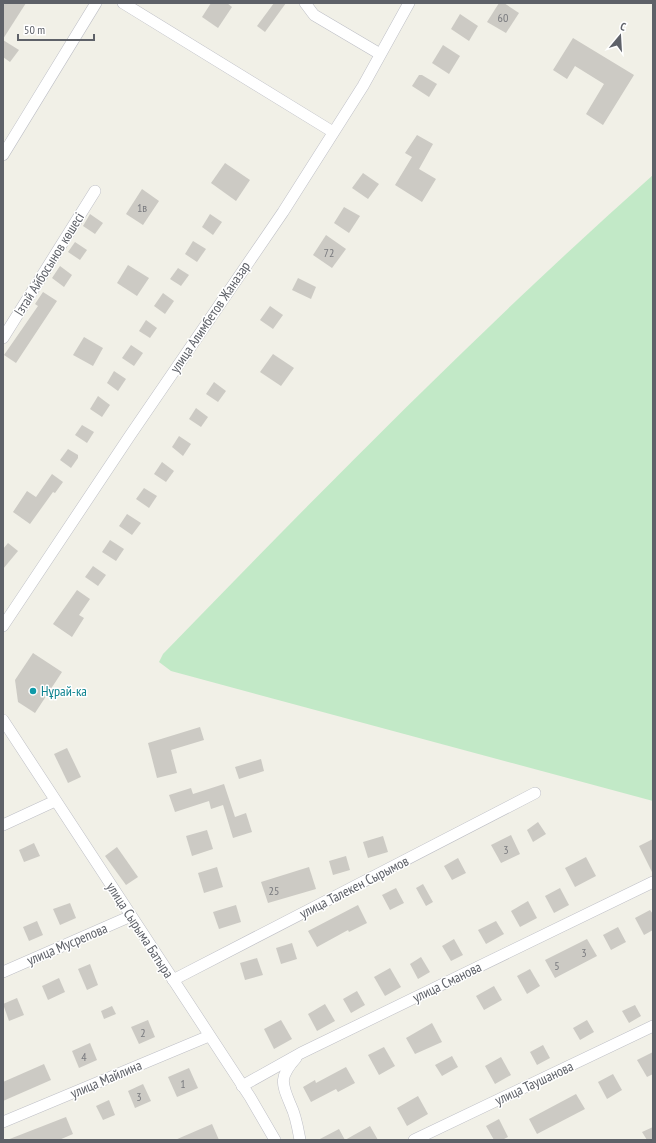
<svg xmlns="http://www.w3.org/2000/svg" width="656" height="1143" font-family="'PT Sans Narrow',sans-serif">
<style>
.green{fill:#c2e9c7}
.building{fill:#cccac4}
.lines{fill:none;stroke-linecap:round;stroke-linejoin:round}
.minor-casing{stroke:#bebfc6;stroke-width:12}
.minor{stroke:#fff;stroke-width:11}
.culture-dot{fill:#0f9aa8;stroke:#fff;stroke-width:1.5}
.labels{text-anchor:middle;dominant-baseline:central;stroke-width:3;stroke-linejoin:round;paint-order:stroke}
.number-label{font-size:12px;fill:#7a7b7f}
.street-label{font-size:14px;fill:#5e6168;stroke:#fff}
.culture-label{font-size:14px;fill:#0d838f;stroke:#fff;text-anchor:start}
</style>
<rect width="100%" height="100%" fill="#f1f0e7"/>
<path class="green" d="M653 175V801L171 671 159 662 163 654C322 490 482 327 653 175Z"/>
<g class="building">
<path d="M5 3H26L3 39V6Z"/>
<path d="M211 3H227L232 7 218 28 202 17Z"/>
<path d="M274 3H286L265 32 257 26Z"/>
<path d="M499 3H504L519 13 506 33 487 22Z"/>
<path d="M460 14 478 26 469 41 451 29Z"/>
<path d="M573 38 634 75 603 125 586 114 604 84 575 66 567 79 553 70Z"/>
<path d="M3 40 19 50 10 62 3 57Z"/>
<path d="M443 45 460 56 449 74 432 63Z"/>
<path d="M419 75H422L437 84 429 97 412 86Z"/>
<path d="M417 135 433 144 419 169 436 179 422 202 395 185 412 157 405 153Z"/>
<path d="M225 163 250 180 236 201 211 183Z"/>
<path d="M363 173 379 184 368 199 352 188Z"/>
<path d="M142 189 159 201 143 225 126 214Z"/>
<path d="M344 207 360 216 349 233 334 223Z"/>
<path d="M90 214 103 223 95 234 83 226Z"/>
<path d="M210 214 222 222 213 235 202 227Z"/>
<path d="M326 235 346 249 332 268 313 255Z"/>
<path d="M193 241 206 249 197 262 185 254Z"/>
<path d="M75 242 87 250 80 260 68 252Z"/>
<path d="M128 265 149 278 137 296 117 283Z"/>
<path d="M60 266 72 275 64 287 52 278Z"/>
<path d="M178 268 189 275 181 286 170 279Z"/>
<path d="M298 278 316 287 311 299 292 290Z"/>
<path d="M43 292 57 301 16 363 4 355 38 306 35 304Z"/>
<path d="M163 293 174 301 165 314 154 306Z"/>
<path d="M270 306 283 315 273 329 260 320Z"/>
<path d="M146 320 157 328 150 338 139 331Z"/>
<path d="M84 337 103 348 93 366 73 355Z"/>
<path d="M131 345 143 353 134 366 122 358Z"/>
<path d="M273 354 294 368 281 386 260 372Z"/>
<path d="M114 371 126 379 118 391 107 383Z"/>
<path d="M214 382 226 391 218 402 206 394Z"/>
<path d="M98 396 110 405 102 417 90 409Z"/>
<path d="M196 408 208 417 201 427 189 419Z"/>
<path d="M82 425 94 432 87 443 75 435Z"/>
<path d="M179 436 191 444 183 456 172 447Z"/>
<path d="M68 449 78 455V458L71 468 60 460Z"/>
<path d="M162 462 174 471 166 482 154 474Z"/>
<path d="M52 474 63 482 55 493 53 492 30 524 13 512 27 491 36 497Z"/>
<path d="M144 488 157 496 149 508 136 499Z"/>
<path d="M127 514 141 523 132 535 119 526Z"/>
<path d="M110 540 124 549 116 561 102 552Z"/>
<path d="M8 543 18 551 3 569V549Z"/>
<path d="M93 566 106 575 98 586 85 577Z"/>
<path d="M77 590 90 599 79 615 84 618 72 637 53 624Z"/>
<path d="M33 653 62 672 35 713 18 702 15 680Z"/>
<path d="M200 727 204 740 171 750 177 773 157 778 148 743Z"/>
<path d="M67 748 81 777 68 783 54 754Z"/>
<path d="M261 759 264 771 239 779 235 767Z"/>
<path d="M224 784 235 817 246 813 252 832 233 838 223 805 211 809 209 801 175 812 169 795 191 788 193 794Z"/>
<path d="M538 822 546 834 533 842 527 830Z"/>
<path d="M207 830 213 849 192 856 186 836Z"/>
<path d="M511 835 520 854 501 863 491 845Z"/>
<path d="M383 836 388 852 368 858 363 842Z"/>
<path d="M653 839V874L639 846Z"/>
<path d="M34 843 40 856 24 862 19 850Z"/>
<path d="M117 847 138 877 126 885 105 856Z"/>
<path d="M346 856 350 870 333 875 329 861Z"/>
<path d="M586 857 596 876 575 887 565 868Z"/>
<path d="M458 858 466 873 452 880 444 866Z"/>
<path d="M217 867 223 887 204 893 198 873Z"/>
<path d="M309 867 316 889 268 903 261 882Z"/>
<path d="M423 884 433 902 426 906 416 888Z"/>
<path d="M396 888 404 903 390 910 382 895Z"/>
<path d="M560 888 569 905 554 913 545 896Z"/>
<path d="M528 901 537 918 520 927 511 911Z"/>
<path d="M70 903 76 918 60 925 53 909Z"/>
<path d="M236 905 241 922 219 929 213 912Z"/>
<path d="M358 905 367 923 349 932 348 930 317 947 308 931Z"/>
<path d="M650 910 653 914V930L644 935 635 918Z"/>
<path d="M37 921 43 935 29 941 23 927Z"/>
<path d="M496 921 504 934 486 944 478 930Z"/>
<path d="M618 927 626 942 611 950 603 935Z"/>
<path d="M454 939 463 955 451 961 442 946Z"/>
<path d="M587 939 597 956 555 978 545 960Z"/>
<path d="M292 943 297 959 281 964 276 948Z"/>
<path d="M421 957 430 972 418 979 410 964Z"/>
<path d="M257 958 263 975 245 980 240 963Z"/>
<path d="M90 964 98 985 87 990 78 969Z"/>
<path d="M390 968 401 987 385 996 374 977Z"/>
<path d="M530 969 540 986 527 994 517 976Z"/>
<path d="M59 978 65 992 48 1000 42 986Z"/>
<path d="M494 986 502 1000 484 1010 476 996Z"/>
<path d="M357 991 365 1005 351 1013 343 999Z"/>
<path d="M17 998 24 1015 9 1021 3 1004Z"/>
<path d="M325 1004 335 1021 317 1031 308 1014Z"/>
<path d="M635 1005 641 1016 629 1023 622 1011Z"/>
<path d="M112 1006 116 1014 104 1019 101 1011Z"/>
<path d="M148 1020 155 1037 139 1044 131 1027Z"/>
<path d="M281 1020 292 1039 274 1049 264 1029Z"/>
<path d="M587 1020 594 1032 580 1040 573 1028Z"/>
<path d="M432 1023 442 1042 415 1054 406 1038Z"/>
<path d="M90 1043 97 1060 79 1068 72 1051Z"/>
<path d="M543 1045 550 1058 537 1065 530 1052Z"/>
<path d="M384 1047 395 1066 379 1075 368 1055Z"/>
<path d="M653 1052V1074L647 1077 637 1060Z"/>
<path d="M452 1056 458 1067 442 1076 435 1065Z"/>
<path d="M501 1057 511 1075 495 1084 485 1066Z"/>
<path d="M44 1064 51 1080 3 1101V1082Z"/>
<path d="M346 1067 355 1083 338 1092 336 1089 311 1102 303 1087 315 1080 316 1083Z"/>
<path d="M189 1068 198 1088 177 1097 168 1077Z"/>
<path d="M613 1074 622 1090 607 1099 598 1082Z"/>
<path d="M143 1084 151 1101 135 1108 128 1091Z"/>
<path d="M576 1094 585 1109 537 1134 529 1119Z"/>
<path d="M418 1096 428 1114 407 1126 397 1108Z"/>
<path d="M109 1100 115 1115 103 1120 96 1106Z"/>
<path d="M66 1117 73 1134 59 1140H7Z"/>
<path d="M499 1119 508 1137 502 1140H494L486 1126Z"/>
<path d="M212 1124 219 1140H175Z"/>
<path d="M370 1126 378 1140H318L339 1129 345 1140Z"/>
<path d="M653 1127V1140H647L642 1132Z"/>
</g>
<g class="lines">
<defs>
<g id="minor">
<path d="M123 3 333 132"/>
<path d="M305 3 314 15 380 54"/>
<path d="M3 155 96 3"/>
<path d="M3 338 95 191"/>
<path d="M3 626 129 437 283 212 363 86 409 3"/>
<path d="M3 720 250 1097 275 1140"/>
<path d="M3 825 55 801"/>
<path d="M3 972 131 916"/>
<path d="M173 980 535 793"/>
<path d="M296 1058C278 1078 282 1084 291 1106 296 1116 298 1129 300 1140"/>
<path d="M242 1086 301 1053 653 882"/>
<path d="M3 1122 209 1036"/>
<path d="M414 1140 653 1026"/>
</g>
</defs>
<use href="#minor" class="minor-casing"/>
<use href="#minor" class="minor"/>
</g>
<circle class="culture-dot" cx="33" cy="691" r="4"/>
<g class="labels">
<g class="number-label">
<text x="503" y="17">60</text>
<text x="142" y="207">1в</text>
<text x="329" y="252">72</text>
<text x="506" y="849">3</text>
<text x="274" y="890">25</text>
<text x="584" y="952">3</text>
<text x="557" y="965">5</text>
<text x="143" y="1032">2</text>
<text x="84" y="1056">4</text>
<text x="183" y="1083">1</text>
<text x="139" y="1096">3</text>
</g>
<g class="street-label">
<text transform="translate(49 264) rotate(-58)">Ізтай Айбосынов көшесі</text>
<text transform="translate(210 317) rotate(-56)">улица Алимбетов Жаназар</text>
<text transform="translate(354 887) rotate(-27)">улица Талекен Сырымов</text>
<text transform="translate(140 930) rotate(57)">улица Сырыма Батыра</text>
<text transform="translate(67 944) rotate(-23)">улица Мусрепова</text>
<text transform="translate(447 982) rotate(-26)">улица Сманова</text>
<text transform="translate(106 1079) rotate(-23)">улица Майлина</text>
<text transform="translate(534 1083) rotate(-25)">улица Таушанова</text>
</g>
<g class="culture-label">
<text x="41" y="691">Нұрай-ка</text>
</g>
</g>
<rect width="656" height="1143" fill="none" stroke="#5e6168" stroke-width="8"/>
<g transform="translate(620 36) rotate(18)" stroke="#ffffff" stroke-width="3" paint-order="stroke">
<path d="M0-3L7 15L0 10L-7 15Z" fill="#5e6168"/>
<text y="-6" font-size="11" font-weight="bold" text-anchor="middle" fill="#5e6168">С</text>
</g>
<path d="M18 34v6h76v-6" fill="none" stroke="#5e6168" stroke-width="2"/>
<text x="24" y="34" font-size="12" fill="#5e6168" stroke="#ffffff" stroke-width="3" paint-order="stroke">50 m</text>
</svg>
